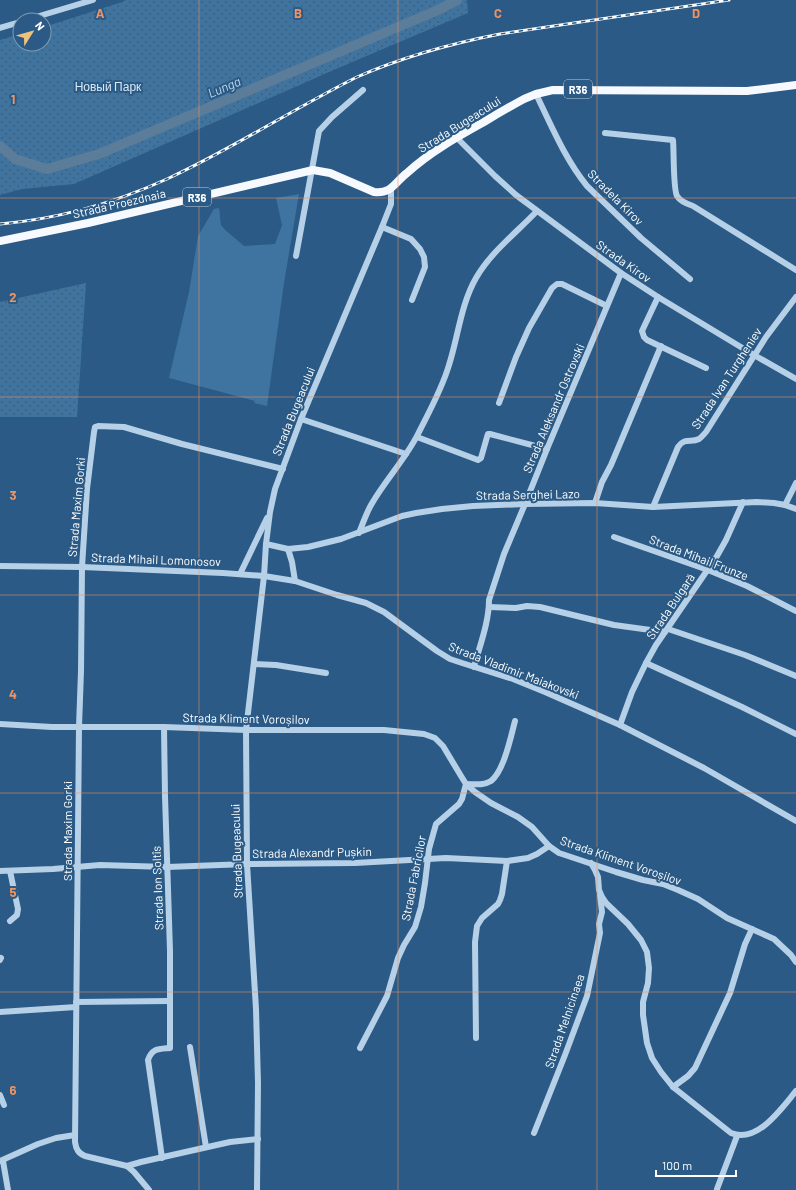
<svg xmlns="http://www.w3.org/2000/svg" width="796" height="1190" font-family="Barlow,sans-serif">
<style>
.grass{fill:#3f74a1}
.park{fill:url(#park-dots)}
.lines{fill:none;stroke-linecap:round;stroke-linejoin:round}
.river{stroke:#5b7d99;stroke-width:10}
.minor{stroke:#b5d0e7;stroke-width:6}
.major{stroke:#f6fafe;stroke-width:8}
.rail-casing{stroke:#fff;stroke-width:3}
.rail{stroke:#2a5a85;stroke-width:1.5;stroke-dasharray:4.5;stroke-linecap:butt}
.grid{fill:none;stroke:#f09361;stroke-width:1;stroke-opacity:0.55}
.labels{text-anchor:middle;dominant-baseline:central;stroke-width:4;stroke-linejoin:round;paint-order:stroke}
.shield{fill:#2a5a85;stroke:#bfceda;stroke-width:1}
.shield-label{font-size:11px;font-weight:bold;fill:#fff}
.park-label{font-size:12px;fill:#d8e8f6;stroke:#2a5a85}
.street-label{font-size:12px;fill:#fff;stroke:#2a5a85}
.water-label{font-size:13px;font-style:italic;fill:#c0daee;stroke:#2a5a85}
.grid-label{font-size:13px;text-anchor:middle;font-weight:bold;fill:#f09361;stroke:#2a5a85;stroke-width:4;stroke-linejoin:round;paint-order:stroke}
</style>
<defs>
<pattern id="park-dots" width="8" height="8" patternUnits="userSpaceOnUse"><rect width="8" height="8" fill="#3f74a1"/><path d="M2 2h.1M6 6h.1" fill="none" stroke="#465e72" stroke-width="1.8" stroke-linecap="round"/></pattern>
</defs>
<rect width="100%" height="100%" fill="#2a5a85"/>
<path class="grass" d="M299 194 284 283 267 406 254 403 255 401 169 378 189 292 198 236 214 209 219 208C220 213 220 220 221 225 223 229 239 241 244 246L275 244 282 225 276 198Z"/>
<g class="park">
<path d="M126 0H467L468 13 336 69 74 184 22 189 0 195V40L20 34V44H44V27L122 2Z"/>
<path d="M86 283 77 417H0V302Z"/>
</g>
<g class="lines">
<path class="river" d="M0 146 15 159 47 169 99 154 438 10 457 0"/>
<g class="minor">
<path d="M26 20 93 0"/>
<path d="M0 28 20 22"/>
<path d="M536 94C551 125 565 159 587 186L641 238 690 279"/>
<path d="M605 133 673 140C674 150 673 189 677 196 680 201 687 204 693 206L796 270"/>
<path d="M456 137 495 176 516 195 621 273 658 297 754 355 796 379"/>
<path d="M382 227 411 239 420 249 424 257 425 267 412 300"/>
<path d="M296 256 319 131 332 117 363 90"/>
<path d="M658 297 642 331 644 337 647 340 706 368"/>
<path d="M499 403 516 357 529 328 552 288 557 284H562L607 306"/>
<path d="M301 419 406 454"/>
<path d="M417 437 478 460 481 458 487 437 488 434H490L547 449"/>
<path d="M595 503 602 482 611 465 661 346"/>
<path d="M785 505 796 483"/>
<path d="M653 507 678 447C685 437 691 443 699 439 702 437 704 434 706 432L766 337 796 297"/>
<path d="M359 533C363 523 366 514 371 505 385 480 405 460 418 434 429 412 442 389 449 365 458 337 461 304 476 278 491 252 516 233 537 211"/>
<path d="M614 537 708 570 747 586 796 611"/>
<path d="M266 544 288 549 308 547 341 539 402 516 416 513 442 509 473 506 525 504 595 503 653 507 757 502 774 503 785 505 796 509"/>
<path d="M288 549 292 562 295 581"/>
<path d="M0 566 82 567 223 573 264 576 295 581 337 595 366 603 384 612 437 651 450 659 462 663 513 679 545 692 620 725 704 768 796 821"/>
<path d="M240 574 267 518"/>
<path d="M489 607 516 608 527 606 540 607 614 625 665 632"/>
<path d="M668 629 745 655 796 676"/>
<path d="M646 663 742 707 796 734"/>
<path d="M254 664 276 665 326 673"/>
<path d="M474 667C480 645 489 622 489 600L504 554 525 504 547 449 621 273"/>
<path d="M0 724 52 727H164L246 730H384L424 734 435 738 443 746 461 776 466 784 475 792 491 803 518 817 532 827 549 846 559 853 616 872 643 880 663 884 678 890 698 899 727 918 774 939 791 955 796 962"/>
<path d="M620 725 632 692 646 663 656 645 717 556 726 540 743 502"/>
<path d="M591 863 595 870 598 877 599 890 602 897 606 903 628 924 641 940 647 952 649 968 648 983 643 1002V1015L647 1043 652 1058 661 1072 673 1087 731 1133C757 1144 781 1109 796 1091"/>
<path d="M0 871 53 869 100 865 167 867 247 864 355 863 446 858 507 861 528 858 537 854 549 846"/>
<path d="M10 871 18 909 17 915 10 921"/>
<path d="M0 960 1 958"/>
<path d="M76 1002 169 1001"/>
<path d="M0 1012 76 1007"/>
<path d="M476 1038 475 942 477 926 482 918 498 904 500 900 502 894 507 861"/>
<path d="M190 1047 206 1147"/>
<path d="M360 1048 387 996 398 958 404 945 415 927 421 907 425 883 429 849 436 824 459 804 462 799 466 784C474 784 483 786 491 781 504 771 511 736 515 721"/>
<path d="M673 1087 688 1076 695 1068 730 993 745 944 752 929"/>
<path d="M0 1095 4 1105"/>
<path d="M534 1133 565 1055 587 996 600 933 599 924 602 912 600 895"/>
<path d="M162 1158 148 1060C152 1048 159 1049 170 1048V951L165 796 164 727"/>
<path d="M0 1161 38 1144 56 1138 75 1135"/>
<path d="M3 1161 8 1190"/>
<path d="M127 1166 141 1162 230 1142 258 1139"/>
<path d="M717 1189 737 1136"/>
<path d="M149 1190 134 1172 127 1166 85 1156C78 1153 76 1149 75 1142L79 727 81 671 82 567 87 489 94 432 95 427 98 426 124 427 182 444 283 469"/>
<path d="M257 1190 258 1083 256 1009 247 864 246 730 264 576 266 544 270 512 275 489 301 419 382 227 391 204V189"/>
</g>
<path class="major" d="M0 241 88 223 313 170 330 173 374 192C392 194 395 182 407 173 430 152 457 137 484 122 497 114 511 106 524 99L536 94 553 90 747 91 796 85"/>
<defs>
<path id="rail" d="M0 224C58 219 114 203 167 179 232 149 293 109 357 77 405 56 449 44 500 34L729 0"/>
</defs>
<use href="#rail" class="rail-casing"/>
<use href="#rail" class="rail"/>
</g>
<path class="grid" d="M199 0V1190M398 0V1190M597 0V1190M0 198H796M0 397H796M0 595H796M0 793H796M0 992H796"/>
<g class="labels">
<g class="shield">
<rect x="564" y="80" width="28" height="18" rx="3"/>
<rect x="183" y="188" width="28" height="18" rx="3"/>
</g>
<g class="shield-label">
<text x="578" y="89">R36</text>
<text x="197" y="197">R36</text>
</g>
<g class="park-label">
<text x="108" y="86">Новый Парк</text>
</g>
<g class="street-label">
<text transform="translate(459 124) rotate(-32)">Strada Bugeacului</text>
<text transform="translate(616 197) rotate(45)">Stradela Kirov</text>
<text transform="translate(119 203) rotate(-13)">Strada Proezdnaia</text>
<text transform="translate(624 261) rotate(35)">Strada Kirov</text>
<text transform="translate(726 378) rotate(-57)">Strada Ivan Turgheniev</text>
<text transform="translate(553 408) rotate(-67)">Strada Aleksandr Ostrovski</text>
<text transform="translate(293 411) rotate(-68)">Strada Bugeacului</text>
<text transform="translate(528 494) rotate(-1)">Strada Serghei Lazo</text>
<text transform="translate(76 507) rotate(-85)">Strada Maxim Gorki</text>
<text transform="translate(699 557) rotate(21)">Strada Mihail Frunze</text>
<text transform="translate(156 559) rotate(2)">Strada Mihail Lomonosov</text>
<text transform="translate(670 606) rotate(-56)">Strada Bulgară</text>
<text transform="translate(514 670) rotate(21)">Strada Vladimir Maiakovski</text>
<text transform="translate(246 718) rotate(1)">Strada Kliment Voroșilov</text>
<text transform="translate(67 831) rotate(-90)">Strada Maxim Gorki</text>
<text transform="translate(236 851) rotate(-92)">Strada Bugeacului</text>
<text transform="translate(312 852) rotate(-1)">Strada Alexandr Pușkin</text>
<text transform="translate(621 860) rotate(19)">Strada Kliment Voroșilov</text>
<text transform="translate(413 878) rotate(-79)">Strada Fabricilor</text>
<text transform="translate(157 888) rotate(-92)">Strada Ion Soltîs</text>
<text transform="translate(564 1021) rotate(-71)">Strada Melnicinaea</text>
</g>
<g class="water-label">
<text transform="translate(224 87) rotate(-23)">Lunga</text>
</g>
</g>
<g class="grid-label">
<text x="100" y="18">A</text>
<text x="298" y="18">B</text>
<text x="498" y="18">C</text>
<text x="696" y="18">D</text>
<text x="13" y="104">1</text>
<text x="13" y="302">2</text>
<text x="13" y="500">3</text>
<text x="13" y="699">4</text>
<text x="13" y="897">5</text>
<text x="13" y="1095">6</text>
</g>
<g transform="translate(32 32) rotate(53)"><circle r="19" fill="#2a5a85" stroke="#7f9cb6"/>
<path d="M0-3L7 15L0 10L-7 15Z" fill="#edc27c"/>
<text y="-6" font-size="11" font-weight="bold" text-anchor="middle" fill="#ffffff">N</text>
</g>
<path d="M656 1170v6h80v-6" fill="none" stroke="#ffffff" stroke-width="2"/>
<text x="662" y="1170" font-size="12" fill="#ffffff" stroke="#2a5a85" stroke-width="3" paint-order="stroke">100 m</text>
</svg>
